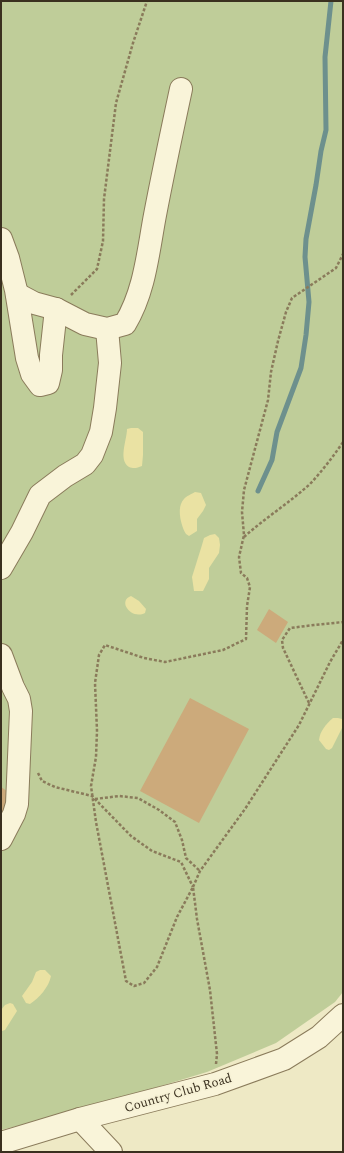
<svg xmlns="http://www.w3.org/2000/svg" width="344" height="1153" font-family="Spectral,serif">
<style>
.green{fill:#bfcd99}
.sand{fill:#eae2a3}
.lines{fill:none;stroke-linecap:round;stroke-linejoin:round}
.stream{stroke:#6d908d;stroke-width:5}
.building{fill:#ccaa7b}
.minor-casing{stroke:#8a7b5b;stroke-width:24}
.path{stroke:#8a7b5b;stroke-width:2.5;stroke-dasharray:3 2;stroke-linecap:butt}
.minor{stroke:#f9f4d9;stroke-width:22}
.labels{text-anchor:middle;dominant-baseline:central;stroke-width:3.5;stroke-linejoin:round;paint-order:stroke}
.street-label{font-size:13px;fill:#3a301f;stroke:#f6f1d5}
</style>
<rect width="100%" height="100%" fill="#eee9c5"/>
<path class="green" d="M1 1H343V992L335 1002 276 1043 207 1072 85 1109 1 1130Z"/>
<g class="sand">
<path d="M131 428H138L143 432V455L142 466C137 468 134 469 129 467 118 460 127 440 127 429Z"/>
<path d="M195 492 201 493 206 505 203 511 197 519V531L189 536 186 534C181 526 176 507 184 499 186 496 192 494 195 492Z"/>
<path d="M215 534 219 538 220 545 219 553 209 568V579L203 591H194L192 577 202 545 204 538 210 535Z"/>
<path d="M131 596 139 601 146 609 145 613C131 620 117 601 131 596Z"/>
<path d="M333 718H338L342 719V728L332 748 329 750 326 749 319 740C320 731 326 724 333 718Z"/>
<path d="M40 970H45L51 976C49 987 39 998 30 1004L26 1003 22 996 32 982 36 972Z"/>
<path d="M10 1003 13 1004 17 1011 5 1030 2 1031 1 1010 5 1005Z"/>
</g>
<g class="lines">
<path class="stream" d="M258 491 272 460 277 432 301 368 306 335 309 302 305 257 306 239 316 185 321 151 326 130 325 57 331 1"/>
</g>
<g class="building">
<path d="M269 609 288 622 276 643 257 630Z"/>
<path d="M190 698 249 729 199 823 140 791Z"/>
<path d="M1 787 16 797 1 819Z"/>
</g>
<g class="lines">
<defs>
<g id="minor">
<path d="M1 239 8 258 16 290 27 358 32 374 40 385 48 383 51 370V355L56 309"/>
<path d="M17 294 34 303 56 309 85 324 107 329 125 324C145 291 148 252 155 215 163 173 172 131 181 89"/>
<path d="M1 568 22 532 40 495 65 476 85 464 92 455 101 432 105 408 110 363 107 329"/>
<path d="M1 655 13 687 19 699 21 711 17 804 14 814 1 839"/>
<path d="M80 1119 111 1152"/>
<path d="M1 1143 80 1119 215 1084 284 1059 319 1037 343 1015"/>
</g>
</defs>
<use href="#minor" class="minor-casing"/>
<g class="path">
<path d="M71 295 97 269 103 241 104 199 116 103 133 43 147 1"/>
<path d="M244 537C265 518 289 503 310 484 322 471 333 457 343 442"/>
<path d="M309 703 283 648 282 640 290 628 314 625 343 622"/>
<path d="M38 773 42 781 55 787 92 796 131 836 152 851 181 862 193 887"/>
<path d="M95 799 119 796 138 798 159 810 175 822 182 840 186 858 200 871"/>
<path d="M193 887 200 871 245 809 299 725 330 662 343 640"/>
<path d="M216 1064 217 1054 210 990 197 919 193 887 177 917 157 967 144 983 134 986 126 981 96 822 91 786 96 757 97 731 95 683 99 655 105 645 144 658 165 662 223 650 246 639 247 606 250 587 247 578 241 573 239 557 244 535 242 512 244 490 268 400 271 372 278 341 286 312 292 298 336 268 343 254"/>
</g>
<use href="#minor" class="minor"/>
</g>
<g class="labels">
<g class="street-label">
<text transform="translate(178 1093) rotate(-16)">Country Club Road</text>
</g>
</g>
<rect width="344" height="1153" fill="none" stroke="#3a301f" stroke-width="4"/>
</svg>
